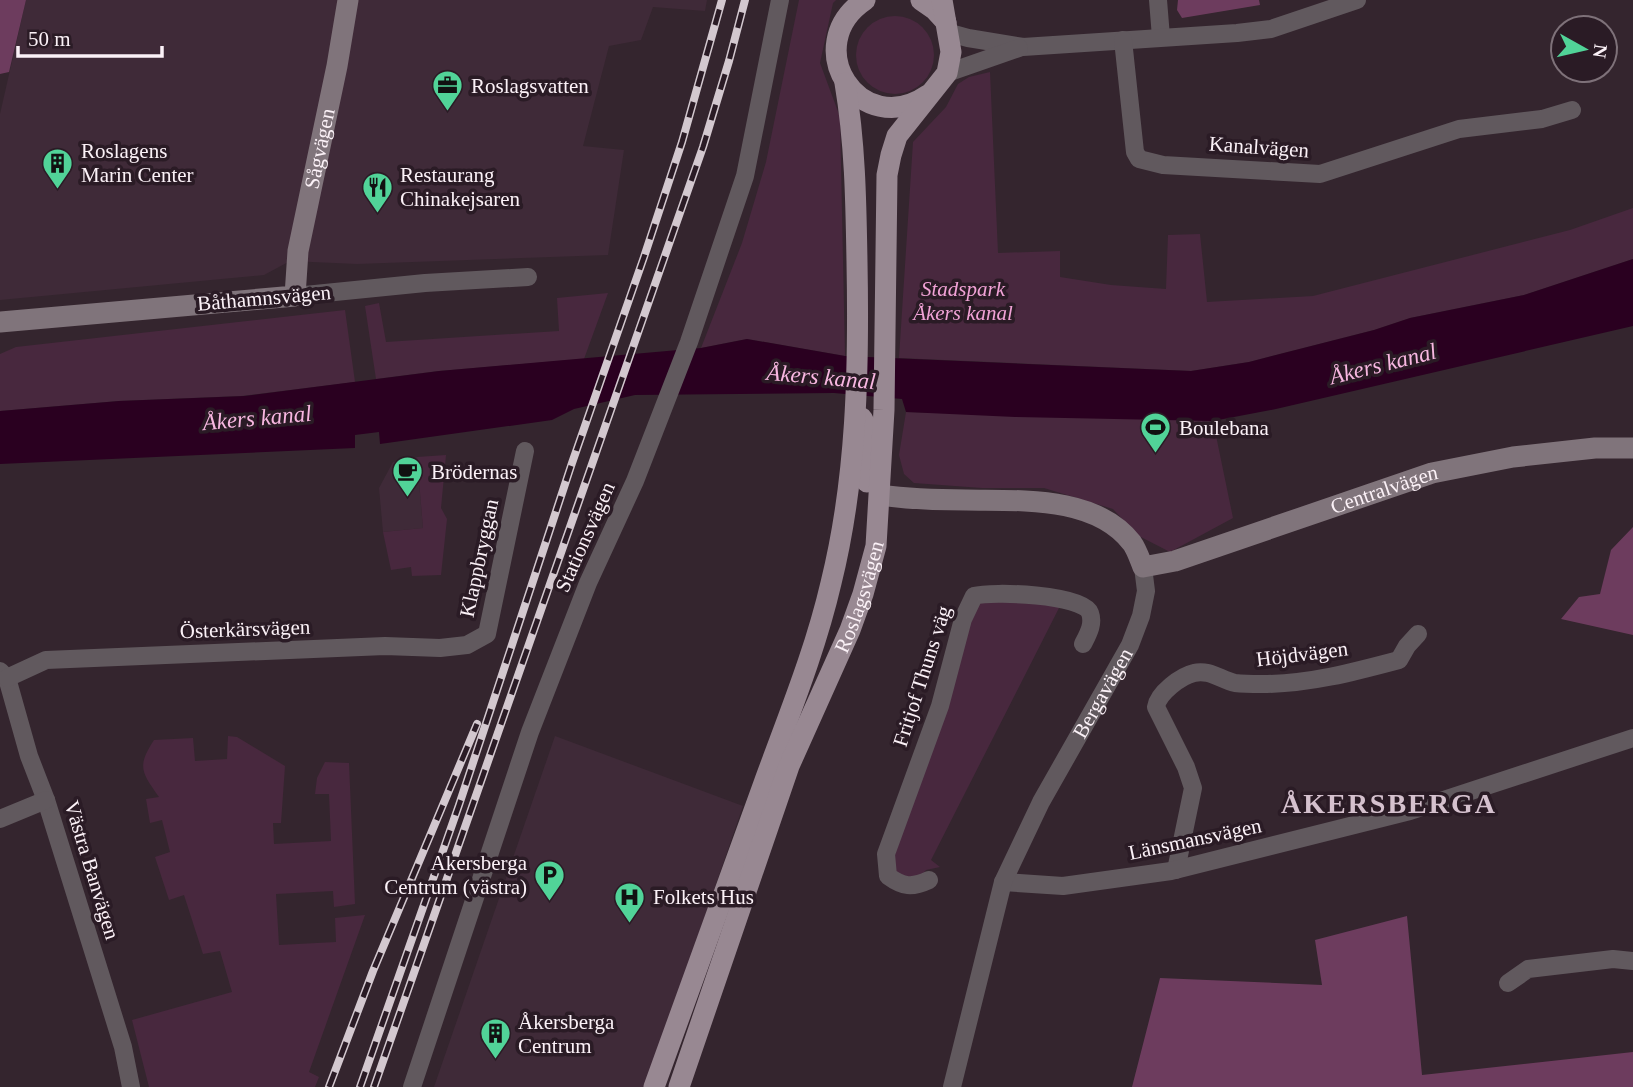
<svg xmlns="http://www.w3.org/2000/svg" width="1633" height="1087" font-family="'Times New Roman',serif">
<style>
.built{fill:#3f2a38}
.green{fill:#48283e}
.forest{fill:#6d3c5e}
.water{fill:#2a0020}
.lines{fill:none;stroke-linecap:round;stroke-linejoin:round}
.street{stroke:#61595e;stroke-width:18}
.secondary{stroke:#80747b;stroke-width:21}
.primary{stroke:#988892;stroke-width:21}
.rail-casing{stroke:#d3c8cf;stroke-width:8}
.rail{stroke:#2a1b25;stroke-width:5;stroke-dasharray:16;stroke-linecap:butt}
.labels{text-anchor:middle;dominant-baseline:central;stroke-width:7;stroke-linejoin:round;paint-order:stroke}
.poi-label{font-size:21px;fill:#fbf1f7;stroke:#2a1b25;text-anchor:start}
.street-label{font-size:21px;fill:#fbf1f7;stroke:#2a1b25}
.park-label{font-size:21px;font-style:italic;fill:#f1a2d6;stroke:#2a1b25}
.water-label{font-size:23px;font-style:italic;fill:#f8b7e1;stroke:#2a1b25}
.district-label{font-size:28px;font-weight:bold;letter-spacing:2px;fill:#d5c1ce;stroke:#2a1b25}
</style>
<rect width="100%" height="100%" fill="#34252e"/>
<g class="built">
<path d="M26 0H707L705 11 653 7 641 40 609 46 583 146 624 150 608 255 357 264 290 261 264 275 0 300V114Z"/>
<path d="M417 457 423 528 383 532 379 488 393 462Z"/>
<path d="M555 736 743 806 646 1087H434Z"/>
</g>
<g class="green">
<path d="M799 0H836L833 3 820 63 840 117 845 356 747 339 701 348 742 243 766 162Z"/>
<circle cx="895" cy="55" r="39"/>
<path d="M990 72 998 253 1060 251V277L1111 285 1166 289 1168 235 1200 234 1207 302 1313 296 1570 230 1633 208V259L1524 295 1410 318 1374 330 1249 362 1191 371 899 358 913 142 946 107 958 84 969 77Z"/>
<path d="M608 293 584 359 439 371 376 379 365 306 379 303 386 342 559 331 557 298Z"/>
<path d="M345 310 355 382 241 396 119 401 0 411V354L16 347Z"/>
<path d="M906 412 1213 421 1233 518 1170 552 1137 535 1113 509 1044 488H982L914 483 904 474 899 455Z"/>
<path d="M446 455 441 508 447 519 441 575 412 576 411 567 391 570 383 532 423 528 417 457Z"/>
<path d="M992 598 1060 606 931 860 940 867 926 870 917 880 898 876 891 867 976 603Z"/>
<path d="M228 736 237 737 285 766 281 823H273L274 844 331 841 329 794H315L317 778 325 762 349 763 355 904 334 907 333 891 276 894 279 945 336 942 335 918 365 915 309 1072 319 1077 315 1087H149L132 1020 232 992 220 951 203 954 184 895 169 900 155 857 170 852 162 820 150 823 146 799 159 797C141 772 137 766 154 740L193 738 195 761 227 759Z"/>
</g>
<g class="forest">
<path d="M0 0H26L9 72 0 74Z"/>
<path d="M1178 0H1259L1260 5 1182 18 1177 10Z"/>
<path d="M1633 527V635L1561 619 1579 597 1600 594 1611 550Z"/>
<path d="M1407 916 1422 1075 1633 1052V1087H1132L1160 978 1322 985 1315 940Z"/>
</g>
<path class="water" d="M1633 259V326L1276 409 1213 421 1015 417 906 412 902 399 834 393 635 395 574 409 552 420 380 444 379 432 355 435V448L0 464V411L119 401 244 396 439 371 701 348 747 339 845 356 1191 371 1249 362 1374 330 1410 318 1524 295Z"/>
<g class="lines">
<g class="street">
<path d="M1158 0 1161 37"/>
<path d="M950 33 968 38 1023 47 1237 33 1271 29 1357 0"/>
<path d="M1123 40 1135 152 1139 159 1163 165 1320 174 1459 129 1542 119 1572 110"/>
<path d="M947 73 1019 48"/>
<path d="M295 296 425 283 528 277"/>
<path d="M0 671 7 678 29 756 46 800 123 1047 131 1087"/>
<path d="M7 678 46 660 385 646 440 648 467 645 487 634 525 451"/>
<path d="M0 819 46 800"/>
<path d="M1176 870 1193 788 1186 767 1156 707C1158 693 1181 676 1194 673 1209 669 1221 680 1235 683 1244 684 1254 684 1262 684 1309 684 1354 672 1399 660L1407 646 1418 634"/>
<path d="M929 880C912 888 903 887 888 876L886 854 940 706 963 619 974 596C992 591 1083 594 1090 613 1094 624 1088 634 1083 644"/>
<path d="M1003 882 1063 886 1171 871 1410 811 1633 738"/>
<path d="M1508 983 1528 969 1613 959 1633 961"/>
<path d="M412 1087 530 732 588 583 635 481 689 342 745 176 780 0"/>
<path id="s1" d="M952 1087 1003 882 1041 802 1130 645 1141 616 1146 591 1143 567"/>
</g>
<g class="secondary">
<path id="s2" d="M0 322 295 296 298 251 337 66 348 0"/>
<path id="s3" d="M880 495C909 499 937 500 966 500 1019 501 1095 495 1132 543 1137 550 1140 560 1143 567L1175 561 1432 473 1513 457 1595 448H1633"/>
</g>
<g class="primary">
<path d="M865 0C798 45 860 142 928 95"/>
<path d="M921 0 934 9 946 22"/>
<path d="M862 418 867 429V482"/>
<path d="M654 1087C690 986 727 885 764 783 788 717 815 652 831 583 857 478 859 369 857 262 856 201 855 142 845 83"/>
<path id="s4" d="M679 1087 789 766 850 630 863 594 876 546 884 410 887 175 891 155 897 136 947 73 951 52 942 0"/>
</g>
<defs>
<g id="rail">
<path d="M329 1087 373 971 477 724"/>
<path d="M360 1087 459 805 572 463 644 257 682 142 722 0"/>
<path d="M374 1087 703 147 729 61 745 0"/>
</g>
</defs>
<use href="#rail" class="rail-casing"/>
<use href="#rail" class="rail"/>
</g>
<defs>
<symbol id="office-pin" viewBox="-11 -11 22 30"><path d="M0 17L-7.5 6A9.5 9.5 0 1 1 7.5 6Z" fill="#51d398" stroke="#2a1b25"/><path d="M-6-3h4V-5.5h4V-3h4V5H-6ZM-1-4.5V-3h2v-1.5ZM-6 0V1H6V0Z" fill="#111"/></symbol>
<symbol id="building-pin" viewBox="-11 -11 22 30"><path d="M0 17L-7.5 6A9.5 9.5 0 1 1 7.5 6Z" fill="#51d398" stroke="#2a1b25"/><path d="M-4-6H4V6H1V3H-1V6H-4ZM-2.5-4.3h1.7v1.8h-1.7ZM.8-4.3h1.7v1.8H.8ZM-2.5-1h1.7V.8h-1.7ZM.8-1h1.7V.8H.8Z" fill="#111"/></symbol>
<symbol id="restaurant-pin" viewBox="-11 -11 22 30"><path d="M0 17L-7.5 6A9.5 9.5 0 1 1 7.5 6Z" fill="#51d398" stroke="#2a1b25"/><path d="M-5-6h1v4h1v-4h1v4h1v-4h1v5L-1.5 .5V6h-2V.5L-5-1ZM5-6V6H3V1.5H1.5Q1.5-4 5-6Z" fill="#111"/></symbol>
<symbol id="stadium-pin" viewBox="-11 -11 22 30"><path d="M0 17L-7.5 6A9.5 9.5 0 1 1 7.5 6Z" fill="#51d398" stroke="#2a1b25"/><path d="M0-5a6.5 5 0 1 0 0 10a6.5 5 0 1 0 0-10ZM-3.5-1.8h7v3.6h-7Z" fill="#111"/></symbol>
<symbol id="cafe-pin" viewBox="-11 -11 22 30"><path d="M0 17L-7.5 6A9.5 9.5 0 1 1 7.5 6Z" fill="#51d398" stroke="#2a1b25"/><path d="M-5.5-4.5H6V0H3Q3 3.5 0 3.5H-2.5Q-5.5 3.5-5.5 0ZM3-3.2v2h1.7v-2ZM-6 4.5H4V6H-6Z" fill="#111"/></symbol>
<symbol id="parking-pin" viewBox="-11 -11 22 30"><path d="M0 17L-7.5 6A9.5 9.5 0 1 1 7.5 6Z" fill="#51d398" stroke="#2a1b25"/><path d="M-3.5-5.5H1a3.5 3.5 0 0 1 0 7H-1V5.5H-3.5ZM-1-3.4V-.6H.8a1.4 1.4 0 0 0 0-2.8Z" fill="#111"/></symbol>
<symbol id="hospital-pin" viewBox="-11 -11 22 30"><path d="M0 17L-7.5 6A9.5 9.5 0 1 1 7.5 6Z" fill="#51d398" stroke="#2a1b25"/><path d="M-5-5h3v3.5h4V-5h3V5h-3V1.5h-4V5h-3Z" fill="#111"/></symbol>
</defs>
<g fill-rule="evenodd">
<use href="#office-pin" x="430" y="68" width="35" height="47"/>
<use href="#building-pin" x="40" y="146" width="35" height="47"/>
<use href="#restaurant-pin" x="360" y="170" width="35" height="47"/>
<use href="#stadium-pin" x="1138" y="410" width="35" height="47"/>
<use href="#cafe-pin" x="390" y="454" width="35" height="47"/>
<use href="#parking-pin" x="532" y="858" width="35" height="47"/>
<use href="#hospital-pin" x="612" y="880" width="35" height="47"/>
<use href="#building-pin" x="478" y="1016" width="35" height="47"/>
</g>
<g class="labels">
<g class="poi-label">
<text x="471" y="86">Roslagsvatten</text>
<text x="81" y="151">Roslagens<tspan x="81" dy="24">Marin Center</tspan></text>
<text x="400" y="175">Restaurang<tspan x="400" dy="24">Chinakejsaren</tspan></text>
<text x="1179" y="428">Boulebana</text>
<text x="431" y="472">Brödernas</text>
<text x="527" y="863" text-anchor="end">Akersberga<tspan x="527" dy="24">Centrum (västra)</tspan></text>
<text x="653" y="897">Folkets Hus</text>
<text x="518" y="1022">Åkersberga<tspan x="518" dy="24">Centrum</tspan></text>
</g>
<g class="street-label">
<text transform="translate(1259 147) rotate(4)">Kanalvägen</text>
<text stroke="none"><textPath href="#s2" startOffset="446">Sågvägen</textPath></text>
<text transform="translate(264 298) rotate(-5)">Båthamnsvägen</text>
<text stroke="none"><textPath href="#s3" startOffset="544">Centralvägen</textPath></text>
<text transform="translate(585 537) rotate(-66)">Stationsvägen</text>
<text transform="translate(479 558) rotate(-78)">Klappbryggan</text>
<text stroke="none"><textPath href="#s4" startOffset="523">Roslagsvägen</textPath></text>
<text transform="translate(245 629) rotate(-2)">Österkärsvägen</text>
<text transform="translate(1302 654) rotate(-7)">Höjdvägen</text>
<text transform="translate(922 676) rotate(-72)">Fritjof Thuns väg</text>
<text stroke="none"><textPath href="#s1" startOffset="425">Bergavägen</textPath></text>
<text transform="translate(1195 839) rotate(-12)">Länsmansvägen</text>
<text transform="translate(92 870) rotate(73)">Västra Banvägen</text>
</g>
<g class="park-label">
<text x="963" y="289">Stadspark<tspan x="963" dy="24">Åkers kanal</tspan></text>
</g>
<g class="water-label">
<text transform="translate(1383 364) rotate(-14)">Åkers kanal</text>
<text transform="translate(821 377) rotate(5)">Åkers kanal</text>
<text transform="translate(257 418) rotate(-5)">Åkers kanal</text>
</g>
<g class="district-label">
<text x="1389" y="803">ÅKERSBERGA</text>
</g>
</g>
<g transform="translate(1584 49) rotate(98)"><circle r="33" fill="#2a1b25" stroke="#7e7179" stroke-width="2"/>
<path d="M0-5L12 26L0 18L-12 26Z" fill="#51d398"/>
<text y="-10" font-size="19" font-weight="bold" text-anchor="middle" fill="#fbf1f7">N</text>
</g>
<path d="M18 46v10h144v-10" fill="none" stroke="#fbf1f7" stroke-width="3.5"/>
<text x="28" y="46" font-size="21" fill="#fbf1f7" stroke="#2a1b25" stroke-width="5" paint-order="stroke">50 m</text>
</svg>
